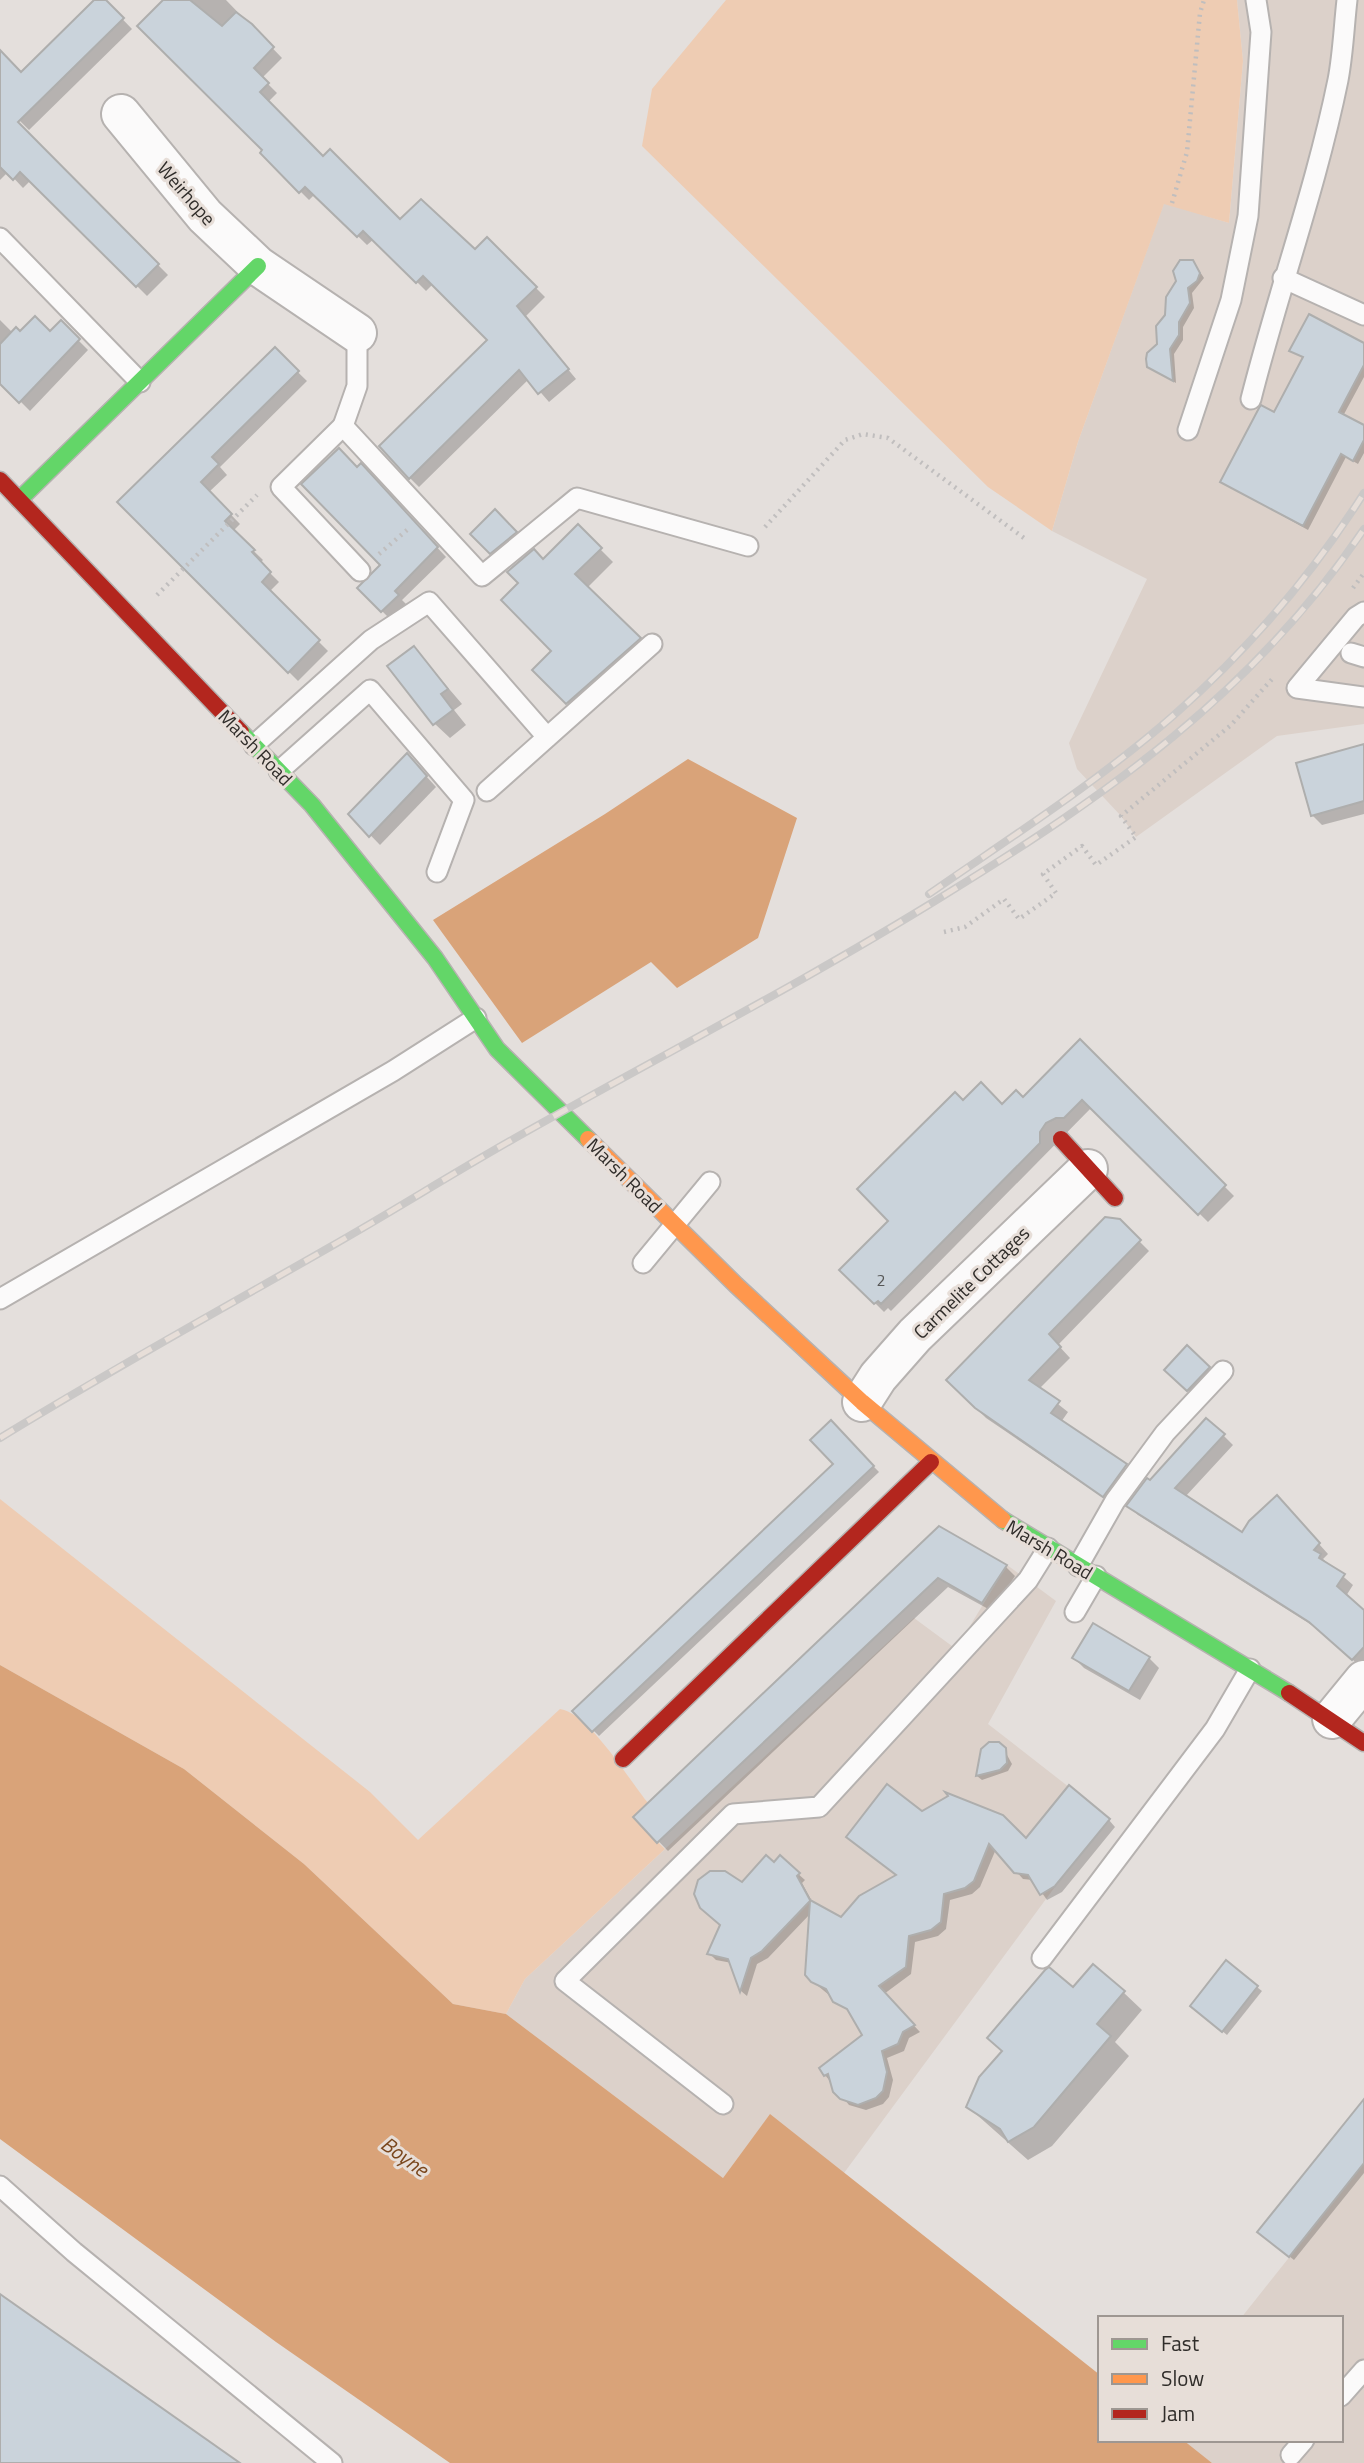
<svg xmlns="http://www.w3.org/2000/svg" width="1364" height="2463" font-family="'Titillium Web',sans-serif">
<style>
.built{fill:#dcd1ca}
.green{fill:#eeccb3}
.water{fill:#d9a379}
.shadow{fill:#0003}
.building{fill:#cad3db;stroke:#aeaead;stroke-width:2}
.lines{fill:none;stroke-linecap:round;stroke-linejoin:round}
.lane-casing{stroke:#b6b2b0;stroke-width:23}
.street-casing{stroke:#b6b2b0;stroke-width:42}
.fast-casing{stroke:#b6b2b0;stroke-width:19}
.slow-casing{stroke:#b6b2b0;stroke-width:19}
.jam-casing{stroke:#b6b2b0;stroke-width:19}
.path{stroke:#c0bebe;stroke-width:4.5;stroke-dasharray:2 5;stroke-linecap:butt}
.lane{stroke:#fbfafa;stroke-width:19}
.street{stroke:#fbfafa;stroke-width:38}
.fast{stroke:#63d668;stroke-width:16}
.slow{stroke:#ff974d;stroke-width:16}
.jam{stroke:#b3261e;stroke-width:16}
.rail-casing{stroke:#cac8c7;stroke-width:8}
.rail{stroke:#e7ded8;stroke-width:5;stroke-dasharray:16;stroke-linecap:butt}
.labels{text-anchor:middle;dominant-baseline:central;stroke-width:6;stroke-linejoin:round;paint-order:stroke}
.number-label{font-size:16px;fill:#565656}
.street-label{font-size:19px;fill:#302d2a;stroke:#e7ded8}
.water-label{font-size:21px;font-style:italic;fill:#7a471d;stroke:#e7ded8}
</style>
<rect width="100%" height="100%" fill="#e4dfdc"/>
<g class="built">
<path d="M1237 0H1364V724L1277 736 1136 837 1121 816 1077 769 1069 743 1147 579 1052 531 1078 442 1164 203 1229 223 1243 61Z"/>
<path d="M1007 1565 1056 1601 988 1724 1110 1819 1060 1880 844 2173 770 2115 723 2178 506 2014 525 1979 914 1618 956 1649Z"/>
<path d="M1364 2163V2463H1212L1181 2440H1341V2318H1241Z"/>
</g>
<g class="green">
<path d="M726 0H1237L1243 61 1229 223 1164 204 1078 442 1052 531 988 487 642 146 652 89Z"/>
<path d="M0 1499 370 1792 418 1840 560 1709C589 1713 629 1780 648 1803L633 1818 665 1849 525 1979 506 2014 453 2004 304 1864 184 1769 0 1665Z"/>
</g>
<g class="water">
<path d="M688 759 797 818 758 938 677 988 651 962 522 1043 433 920 605 814Z"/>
<path d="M0 1665 184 1769 304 1864 453 2004 506 2014 723 2178 770 2114 1100 2375V2440H1183L1212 2463H450L276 2342 0 2139Z"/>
</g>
<g class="shadow">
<path d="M97 0H104L132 29 29 130 0 101V76L21 74Z"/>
<path d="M165 0H226L282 58 262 78 277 93 268 102 323 158 400 222 475 252 487 239 545 297 525 317 576 379 549 402 529 379 419 487 410 478 489 340 433 284 426 291 374 239 367 245 315 194 309 200 262 153 264 150Z"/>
<path d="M3 109 168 275 147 296 31 180 23 188 8 172 0 180V111Z"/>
<path d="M1193 261 1204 278 1192 293 1194 308 1183 327V340L1174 354 1176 383 1149 366 1167 316Z"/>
<path d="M0 320 13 333H50L61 323 88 350 30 411 0 381Z"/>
<path d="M1364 345V377L1343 416 1364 427V453L1358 464 1346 457 1308 530 1222 482 1274 414 1304 359 1291 350Z"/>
<path d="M275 350 307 381 220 467 227 475 209 492 240 524 233 531 263 560 260 563 279 582 269 592 328 651 298 681 120 503Z"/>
<path d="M369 474 446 557 402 600 406 604 390 619 359 588 383 565Z"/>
<path d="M495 512 520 537 495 557 472 534Z"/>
<path d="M578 527 613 562 587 588 652 652 580 715 534 670 553 651 543 561Z"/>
<path d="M414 648 462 704 454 710 466 725 450 738 435 724Z"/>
<path d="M1364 746V814L1322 825 1312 815Z"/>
<path d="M416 765 436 787 380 845 350 814Z"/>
<path d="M1080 1042 1234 1196 1208 1222 1092 1107 891 1311 888 1308 884 1312 842 1270 890 1221 963 1102 1002 1106 1023 1099Z"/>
<path d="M1119 1221 1149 1251 1058 1345 1070 1358 1039 1389 1068 1412 1061 1422 1135 1475 1114 1505 986 1418 948 1380Z"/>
<path d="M1187 1348 1213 1372 1192 1394 1166 1370Z"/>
<path d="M831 1423 879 1472 599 1736 574 1711 835 1464Z"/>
<path d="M1223 1435 1233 1445 1185 1497 1242 1534 1286 1507 1328 1554 1323 1559 1353 1585 1346 1596 1364 1612V1670L1321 1631 1138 1515 1129 1506 1150 1482Z"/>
<path d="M939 1528 1006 1567 1015 1576 992 1611 948 1587 668 1851 636 1818Z"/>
<path d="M1094 1625 1149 1658 1159 1668 1140 1700 1084 1668 1074 1658Z"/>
<path d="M1002 1746 1012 1764 1008 1771 982 1780 977 1776 983 1750Z"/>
<path d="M922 1813 1026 1840 1109 1820 1115 1827 1062 1892 1047 1900 1033 1880 1023 1879 996 1849 980 1887 972 1894 950 1900 946 1929 938 1936 915 1942 911 1974 884 1994 920 2032 909 2038 904 2051 887 2058 893 2080 889 2097 883 2104 866 2110 849 2105 825 2075 864 2036 851 2013 812 1981 811 1913 768 1958 757 1964 747 1996 741 1991 732 1963 716 1960 710 1954 743 1884 780 1858 805 1880 802 1883 813 1903 842 1919 898 1876 855 1843Z"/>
<path d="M1226 1963 1262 1991 1227 2035 1197 2010Z"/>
<path d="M1073 1990 1123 1992 1142 2010 1115 2042 1129 2056 1052 2146 1028 2160 968 2107 1003 2052Z"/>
<path d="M1364 2102V2173L1294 2260 1264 2236Z"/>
</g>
<g class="building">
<path d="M94 0H106L124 18 18 122 159 264 136 287 20 172 13 180 0 167V50L21 72Z"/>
<path d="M163 0H190L222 26 236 12 252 24 274 47 254 68 269 83 260 92 323 156 330 149 400 219 421 199 475 249 487 237 537 287 517 306 569 369 538 394 519 370 409 479 379 446 487 340 423 276 416 283 363 231 357 237 305 187 299 193 260 153 262 150 137 26Z"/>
<path d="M1180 260H1193L1200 273 1197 281 1188 288 1190 303 1179 322V335L1170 349 1173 381 1147 367 1146 359 1147 353 1157 344 1156 326 1165 315 1166 297 1176 281 1173 271Z"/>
<path d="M1309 314 1364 343V365L1339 412 1364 425V440L1353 461 1341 454 1303 526 1220 482 1259 408 1261 405 1274 412 1303 357 1289 351Z"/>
<path d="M35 316 50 331 61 320 80 339 19 403 0 384V344L16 327 20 331Z"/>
<path d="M275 347 299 371 212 457 219 464 201 482 232 514 225 521 255 550 252 552 271 572 262 582 320 640 288 673 117 502Z"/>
<path d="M339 448 357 467 361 463 438 547 395 591 399 595 381 612 357 588 380 565 301 484Z"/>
<path d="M495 509 517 532 490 554 470 534Z"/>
<path d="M578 524 602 548 575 574 641 638 566 704 532 670 551 651 501 600 518 583 507 572 534 549 543 559Z"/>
<path d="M414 646 448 689 441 694 453 710 433 725 387 666Z"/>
<path d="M1364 744V801L1311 816 1296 763Z"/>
<path d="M407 753 427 776 369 837 348 814Z"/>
<path d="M1080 1039 1226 1185 1198 1215 1082 1100 1064 1118H1056L1046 1123 1040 1132V1143L881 1304 878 1301 874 1304 839 1270 888 1221 857 1189 955 1092 963 1100 981 1082 1002 1104 1016 1090 1023 1097Z"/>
<path d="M1105 1217 1120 1219 1141 1240 1049 1334 1061 1347 1029 1380 1060 1401 1051 1413 1127 1464 1103 1497 975 1408 946 1380Z"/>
<path d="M1187 1345 1210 1367 1187 1391 1164 1370Z"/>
<path d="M1206 1418 1225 1434 1175 1488 1242 1532 1249 1521 1277 1495 1320 1543 1314 1550 1321 1554 1319 1558 1345 1574 1337 1586 1364 1610V1647L1352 1660 1309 1622 1126 1506 1147 1478 1150 1480Z"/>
<path d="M831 1420 874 1466 592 1732 572 1711 833 1464 810 1440Z"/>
<path d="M939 1526 1007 1565 982 1603 938 1578 657 1843 633 1817Z"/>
<path d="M1093 1623 1150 1657 1129 1691 1072 1658Z"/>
<path d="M989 1742H999L1006 1748 1007 1763 1000 1770 976 1776 981 1749Z"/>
<path d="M887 1784 922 1811 948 1796 945 1792 1003 1815 1026 1838 1069 1785 1110 1819 1055 1886 1040 1895 1028 1875 1014 1873 989 1844 974 1881 965 1888 944 1894 941 1922 931 1930 909 1936 906 1967 879 1986 915 2025 903 2032 898 2044 882 2051 887 2072 883 2091 876 2098 858 2105 840 2099 833 2092 828 2074 824 2076 819 2068 862 2035 847 2009 833 2002 826 1989 811 1982 805 1975 810 1901 762 1951 751 1958 740 1992 728 1959 707 1954 720 1925 700 1908 694 1894 698 1880 710 1871H725L742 1882 766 1855 774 1862 780 1855 800 1873 797 1876 810 1900 841 1917 859 1896 896 1875 846 1837Z"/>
<path d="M1226 1960 1258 1986 1222 2032 1190 2006Z"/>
<path d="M1093 1964 1125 1991 1097 2024 1111 2036 1034 2127 1008 2142 1000 2129 966 2107 979 2077 1002 2051 987 2038 1045 1970 1049 1967 1073 1987Z"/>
<path d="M1364 2099V2163L1289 2257 1257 2232Z"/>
<path d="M0 2294 240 2463H0Z"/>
</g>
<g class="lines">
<defs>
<g id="lane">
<path d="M0 238 140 382"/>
<path d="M1283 278 1364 315"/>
<path d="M357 333V386L343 426 482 576 577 498 748 546"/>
<path d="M1251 399C1278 292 1316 188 1338 80 1343 54 1344 26 1347 0"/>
<path d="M343 426 281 487 360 571"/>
<path d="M1188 430 1231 300 1248 216 1261 32 1256 0"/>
<path d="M1364 612 1356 617 1297 688 1364 697"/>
<path d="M1351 653 1364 657"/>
<path d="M254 745 371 640 429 602 547 737"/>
<path d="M279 771 370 690 464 800 437 872"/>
<path d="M487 791 652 644"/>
<path d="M643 1263 710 1182"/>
<path d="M0 1299 393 1071 476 1018"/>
<path d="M1078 1566 1115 1501 1165 1433 1223 1371"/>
<path d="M1075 1612 1096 1576"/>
<path d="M1042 1958 1215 1729 1250 1669"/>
<path d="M723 2104 565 1981 733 1814 819 1807 1028 1580 1048 1548"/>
<path d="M0 2186 74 2252 332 2463"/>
<path d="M1341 2396 1364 2370"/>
<path d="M1291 2455 1304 2440"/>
</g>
<g id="street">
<path d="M121 114 205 216 258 266 357 333"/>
<path d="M862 1402 878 1377 915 1335 1088 1169"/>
<path d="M1332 1719 1364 1680"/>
</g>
<g id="fast">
<path d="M19 500 258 266"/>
<path d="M241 732 312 805 435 958 497 1049 588 1139"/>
<path d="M1003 1520 1289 1693"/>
</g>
<path id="slow" d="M588 1139 736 1285 862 1402 1003 1520"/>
<g id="jam">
<path d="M0 480 241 732"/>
<path d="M1061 1139 1115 1198"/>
<path d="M1289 1693 1364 1743"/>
<path d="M623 1759 931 1462"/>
</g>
</defs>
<use href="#lane" class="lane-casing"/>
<use href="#street" class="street-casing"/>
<use href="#fast" class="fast-casing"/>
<use href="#slow" class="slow-casing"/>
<use href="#jam" class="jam-casing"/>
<g class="path">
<path d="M1172 203 1187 152 1200 13 1204 0"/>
<path d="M765 527 845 440 863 434 888 438 1024 538"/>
<path d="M379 554 407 530"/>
<path d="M1353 588 1364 573"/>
<path d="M157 595 257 495"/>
<path d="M944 932 965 927 1004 899 1019 919 1056 893 1043 874 1082 846 1096 865 1136 837 1121 816 1231 725 1273 678"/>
</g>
<use href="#lane" class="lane"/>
<use href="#street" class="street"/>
<use href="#fast" class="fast"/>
<use href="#slow" class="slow"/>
<use href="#jam" class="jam"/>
<defs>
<g id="rail">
<path d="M929 894C1011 837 1099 781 1174 715 1247 651 1312 575 1364 493"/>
<path d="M0 1438C109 1371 220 1310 330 1247 395 1210 458 1170 524 1133 664 1054 806 981 943 896 1109 794 1252 694 1364 529"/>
</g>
</defs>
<use href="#rail" class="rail-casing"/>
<use href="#rail" class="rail"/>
</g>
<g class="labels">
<g class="number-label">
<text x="881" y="1280">2</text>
</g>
<g class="street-label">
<text transform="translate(187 193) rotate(49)">Weirhope</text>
<text transform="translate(256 747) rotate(46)">Marsh Road</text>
<text transform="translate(625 1175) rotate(45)">Marsh Road</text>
<text transform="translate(971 1282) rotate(-44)">Carmelite Cottages</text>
<text transform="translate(1050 1549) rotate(31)">Marsh Road</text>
</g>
<g class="water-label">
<text transform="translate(405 2156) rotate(36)">Boyne</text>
</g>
</g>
<rect x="1098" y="2316" width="245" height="126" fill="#e7ded8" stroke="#9e9792" stroke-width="2"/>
<rect x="1112" y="2339" width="35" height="10" fill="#63d668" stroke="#9e9792" stroke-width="2"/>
<text x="1161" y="2351" font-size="21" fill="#302d2a">Fast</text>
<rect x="1112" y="2374" width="35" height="10" fill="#ff974d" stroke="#9e9792" stroke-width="2"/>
<text x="1161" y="2386" font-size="21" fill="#302d2a">Slow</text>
<rect x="1112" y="2409" width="35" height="10" fill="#b3261e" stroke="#9e9792" stroke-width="2"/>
<text x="1161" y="2421" font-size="21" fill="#302d2a">Jam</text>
</svg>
